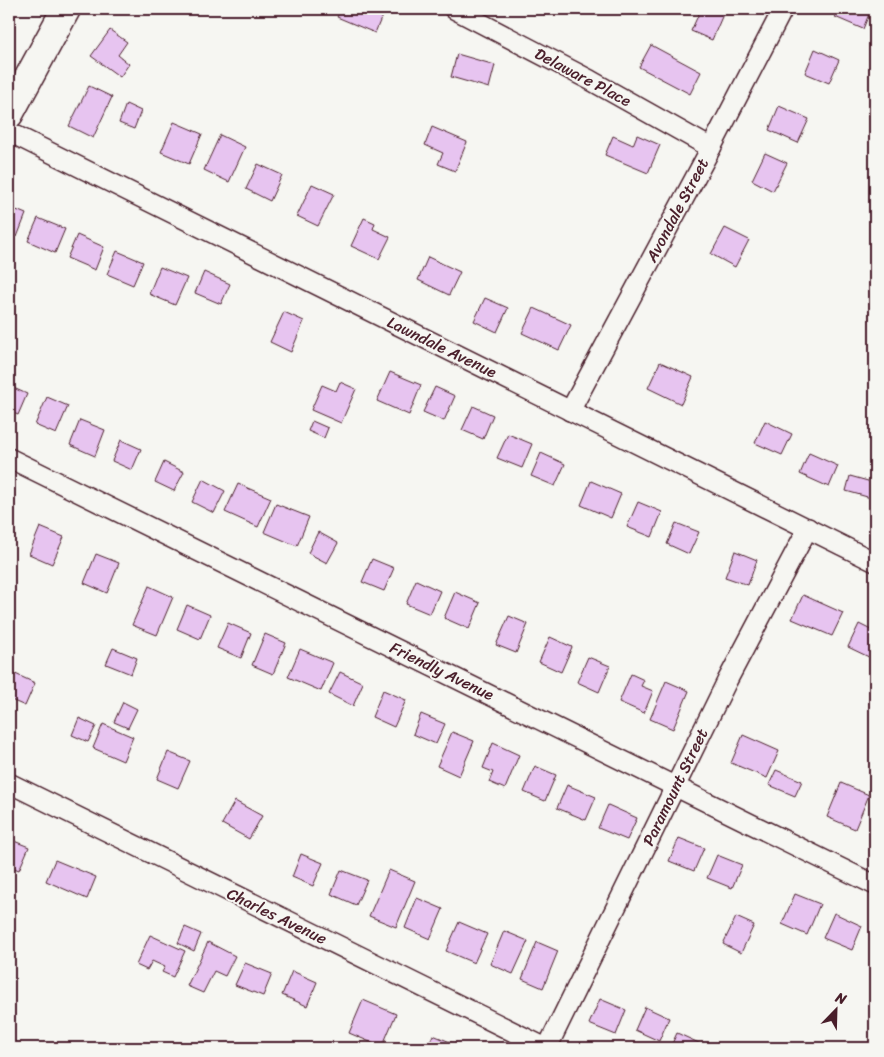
<svg xmlns="http://www.w3.org/2000/svg" width="884" height="1057" font-family="Sriracha,sans-serif">
<style>
.building{fill:#e7c4f0;stroke:#4a1f2b}
.lines{fill:none;stroke-linecap:round;stroke-linejoin:round}
.street-casing{stroke:#4a1f2b;stroke-width:22}
.secondary-casing{stroke:#4a1f2b;stroke-width:31}
.street{stroke:#f6f6f2;stroke-width:19}
.secondary{stroke:#f6f6f2;stroke-width:28}
.labels{text-anchor:middle;dominant-baseline:central;stroke-width:4;stroke-linejoin:round;paint-order:stroke}
.street-label{font-size:16px;fill:#4a1f2b;stroke:#f6f6f2}
</style>
<rect width="100%" height="100%" fill="#f6f6f2"/>
<filter id="ink" filterUnits="userSpaceOnUse"><feTurbulence type="fractalNoise" baseFrequency=".02" numOctaves="2"/><feDisplacementMap in="SourceGraphic" scale="10" xChannelSelector="R" yChannelSelector="G"/><feConvolveMatrix kernelMatrix="1 2 1 2 8 2 1 2 1" color-interpolation-filters="sRGB"/></filter>
<g filter="url(#ink)">
<g class="building">
<path d="M341 9H385L375 33 337 17Z"/>
<path d="M701 9H716L724 12 712 40 691 31Z"/>
<path d="M838 9H871L863 29 835 17Z"/>
<path d="M110 30 127 42 118 55 129 64 120 77 91 56Z"/>
<path d="M651 45 701 72 690 94 639 67Z"/>
<path d="M815 49 839 60 829 83 805 73Z"/>
<path d="M457 54 495 65 489 88 451 77Z"/>
<path d="M89 86 112 97 93 138 69 126Z"/>
<path d="M126 104 141 111 134 129 119 123Z"/>
<path d="M779 106 809 119 798 143 769 130Z"/>
<path d="M174 122 202 134 189 164 161 152Z"/>
<path d="M432 127 467 142 455 171 438 164 443 153 425 145Z"/>
<path d="M220 135 245 147 229 182 204 170Z"/>
<path d="M637 135 660 145 648 173 605 155 613 136 633 145Z"/>
<path d="M765 153 787 163 773 191 752 180Z"/>
<path d="M258 164 282 175 270 201 246 189Z"/>
<path d="M312 184 334 194 318 226 297 216Z"/>
<path d="M9 207 26 214 17 237 9 233Z"/>
<path d="M38 218 65 229 55 253 28 241Z"/>
<path d="M364 218 375 223 373 229 390 237 379 259 351 246Z"/>
<path d="M725 228 749 240 735 267 711 254Z"/>
<path d="M77 235 104 247 95 270 67 258Z"/>
<path d="M117 251 143 262 133 285 107 274Z"/>
<path d="M428 257 460 272 449 295 418 280Z"/>
<path d="M160 267 187 278 175 305 149 294Z"/>
<path d="M204 272 230 284 221 304 195 293Z"/>
<path d="M485 298 508 308 497 332 474 321Z"/>
<path d="M534 308 571 325 559 350 522 333Z"/>
<path d="M284 312 304 321 291 352 270 342Z"/>
<path d="M660 362 693 377 681 404 648 388Z"/>
<path d="M390 372 421 385 409 415 377 401Z"/>
<path d="M340 382 356 389 341 423 311 410 322 385 336 391Z"/>
<path d="M9 386 27 394 18 415 9 411Z"/>
<path d="M435 387 455 396 444 421 423 412Z"/>
<path d="M47 397 68 406 56 434 35 425Z"/>
<path d="M473 406 493 415 483 439 462 430Z"/>
<path d="M80 420 105 430 95 456 70 445Z"/>
<path d="M312 421 328 428 324 438 308 431Z"/>
<path d="M765 421 792 434 782 455 755 443Z"/>
<path d="M508 434 532 444 522 468 497 458Z"/>
<path d="M121 440 141 449 132 470 112 461Z"/>
<path d="M541 453 565 464 555 486 531 476Z"/>
<path d="M809 453 838 466 829 487 800 474Z"/>
<path d="M164 462 184 472 174 491 155 482Z"/>
<path d="M850 476 875 483 871 498 846 491Z"/>
<path d="M203 479 225 491 214 513 192 502Z"/>
<path d="M591 481 621 494 611 518 581 505Z"/>
<path d="M238 484 271 498 258 527 225 512Z"/>
<path d="M638 502 662 512 652 537 627 527Z"/>
<path d="M276 504 309 517 297 546 264 532Z"/>
<path d="M676 523 699 532 689 554 667 544Z"/>
<path d="M40 527 64 537 52 564 29 554Z"/>
<path d="M318 532 338 543 327 563 308 553Z"/>
<path d="M735 551 757 560 748 585 725 577Z"/>
<path d="M96 554 119 563 107 593 84 583Z"/>
<path d="M372 559 394 568 384 591 362 582Z"/>
<path d="M416 580 440 591 430 614 406 604Z"/>
<path d="M149 586 173 597 157 635 132 625Z"/>
<path d="M455 592 480 603 469 629 444 618Z"/>
<path d="M803 595 843 613 832 636 792 619Z"/>
<path d="M187 605 210 615 200 639 177 629Z"/>
<path d="M509 616 528 624 516 653 496 645Z"/>
<path d="M228 623 251 633 241 658 217 648Z"/>
<path d="M859 624 875 632V650L871 658 848 647Z"/>
<path d="M265 634 286 643 273 674 252 665Z"/>
<path d="M550 637 572 647 561 672 539 662Z"/>
<path d="M113 648 137 658 131 674 106 664Z"/>
<path d="M300 649 333 663 321 691 288 677Z"/>
<path d="M588 657 610 666 599 692 577 682Z"/>
<path d="M11 672 35 683 25 706 9 699V677Z"/>
<path d="M340 672 363 683 353 706 329 694Z"/>
<path d="M631 674 644 680 641 686 653 691 644 713 619 702Z"/>
<path d="M666 681 689 691 673 729 650 719Z"/>
<path d="M383 690 406 700 394 727 372 717Z"/>
<path d="M123 702 137 709 128 728 114 722Z"/>
<path d="M421 714 445 724 436 744 413 734Z"/>
<path d="M79 718 96 726 88 742 72 735Z"/>
<path d="M103 724 133 737 123 761 93 748Z"/>
<path d="M452 732 474 741 459 776 437 766Z"/>
<path d="M743 735 779 751 767 778 731 763Z"/>
<path d="M493 743 519 755 505 789 489 782 493 772 483 768Z"/>
<path d="M168 752 190 761 178 788 157 779Z"/>
<path d="M535 766 556 775 545 801 524 792Z"/>
<path d="M776 770 802 781 795 796 769 785Z"/>
<path d="M841 783 869 795 855 829 827 817Z"/>
<path d="M567 785 596 797 586 820 557 808Z"/>
<path d="M235 801 262 816 249 839 222 824Z"/>
<path d="M608 805 637 818 627 840 598 828Z"/>
<path d="M679 838 704 848 694 871 669 861Z"/>
<path d="M9 839 29 847 19 870 9 866Z"/>
<path d="M301 854 323 863 313 886 292 877Z"/>
<path d="M717 855 742 865 732 888 707 878Z"/>
<path d="M55 860 96 877 87 899 46 881Z"/>
<path d="M341 870 367 880 356 905 331 894Z"/>
<path d="M389 870 415 881 396 927 369 916Z"/>
<path d="M795 894 820 904 807 935 782 924Z"/>
<path d="M417 898 443 909 430 939 405 928Z"/>
<path d="M834 913 862 926 852 950 823 938Z"/>
<path d="M736 917 754 925 741 953 723 944Z"/>
<path d="M459 922 487 934 474 963 446 951Z"/>
<path d="M185 927 201 934 194 951 178 943Z"/>
<path d="M504 931 528 941 513 974 490 964Z"/>
<path d="M150 935 185 951 173 977 162 972 165 967 152 961 147 970 136 965Z"/>
<path d="M208 942 235 956 225 976 214 971 203 993 187 986Z"/>
<path d="M537 942 558 951 543 988 522 979Z"/>
<path d="M245 963 272 974 263 996 235 985Z"/>
<path d="M292 971 317 982 307 1006 282 995Z"/>
<path d="M600 999 626 1010 616 1035 589 1024Z"/>
<path d="M363 1000 396 1014 382 1047 349 1033Z"/>
<path d="M645 1007 669 1018 659 1041 635 1030Z"/>
<path d="M677 1033 701 1044 699 1048H670Z"/>
<path d="M433 1035 465 1048H427Z"/>
</g>
<g class="lines">
<defs>
<g id="street">
<path d="M454 9 590 80 711 148"/>
<path d="M9 132 875 562"/>
<path d="M570 411 711 148 783 9"/>
<path d="M9 458 875 885"/>
<path d="M9 783 546 1048"/>
<path d="M547 1048 727 681 808 528"/>
</g>
<path id="secondary" d="M9 114 66 9"/>
</defs>
<use href="#street" class="street-casing"/>
<use href="#secondary" class="secondary-casing"/>
<use href="#street" class="street"/>
<use href="#secondary" class="secondary"/>
</g>
</g>
<g class="labels">
<g class="street-label">
<text transform="translate(583 77) rotate(28)">Delaware Place</text>
<text transform="translate(677 210) rotate(-62)">Avondale Street</text>
<text transform="translate(442 347) rotate(26)">Lawndale Avenue</text>
<text transform="translate(442 671) rotate(26)">Friendly Avenue</text>
<text transform="translate(675 787) rotate(-64)">Paramount Street</text>
<text transform="translate(277 916) rotate(26)">Charles Avenue</text>
</g>
</g>
<rect width="884" height="1057" fill="none" stroke="#f6f6f2" stroke-width="30"/>
<rect x="15" y="15" width="854" height="1027" fill="none" stroke="#4a1f2b" stroke-width="2" filter="url(#ink)"/>
<g transform="translate(836 1010) rotate(23)" stroke="#f6f6f2" stroke-width="4" paint-order="stroke">
<path d="M0-4L9 19L0 12L-9 19Z" fill="#4a1f2b"/>
<text y="-8" font-size="14" font-weight="bold" text-anchor="middle" fill="#4a1f2b">N</text>
</g>
</svg>
